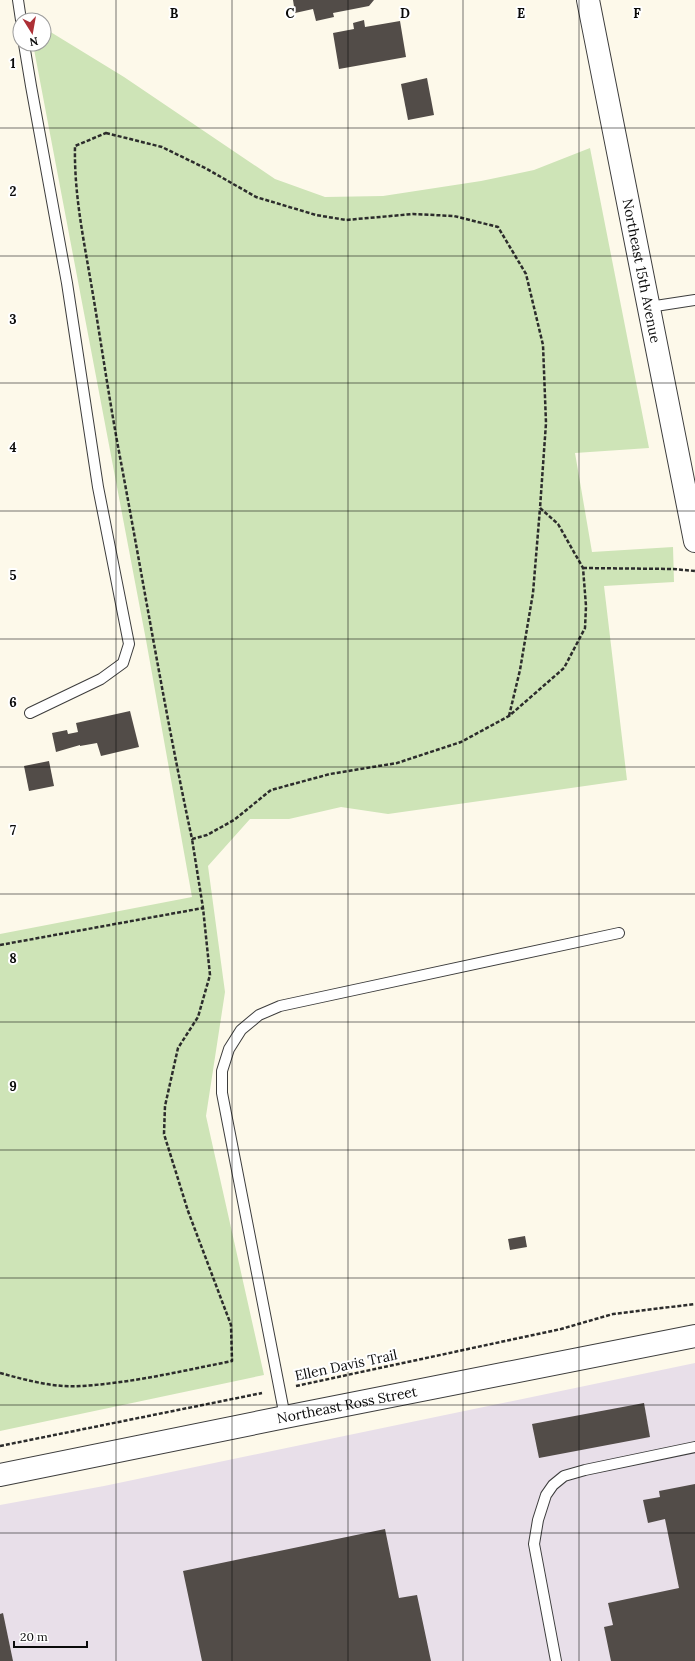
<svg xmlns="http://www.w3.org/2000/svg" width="695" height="1661" font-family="Lora,serif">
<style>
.industrial{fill:#e8dfe9}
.green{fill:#cee4b7}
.building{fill:#524c48}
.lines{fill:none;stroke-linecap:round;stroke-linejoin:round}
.service-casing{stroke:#3d3d3d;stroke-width:12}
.tertiary-casing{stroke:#3d3d3d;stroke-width:24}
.path{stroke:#2c2c2c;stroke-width:2.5;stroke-dasharray:4 2;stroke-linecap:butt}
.service{stroke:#fff;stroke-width:10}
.tertiary{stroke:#fff;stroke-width:22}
.grid{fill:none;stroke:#0a0a0a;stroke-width:1;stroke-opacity:0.55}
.labels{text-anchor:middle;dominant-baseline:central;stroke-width:4;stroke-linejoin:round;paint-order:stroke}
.street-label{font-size:14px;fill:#0a0a0a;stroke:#fff}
.grid-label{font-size:13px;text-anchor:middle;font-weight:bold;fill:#0a0a0a;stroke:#fff;stroke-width:4;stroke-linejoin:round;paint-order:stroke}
</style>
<rect width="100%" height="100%" fill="#fdf9ea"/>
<path class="industrial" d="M695 1363V1661H0V1505L104 1486Z"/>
<path class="green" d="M44 28 124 77 275 179 325 197 383 196 481 181 534 170 590 148 649 448 575 453 592 552 673 547 674 582 604 586 627 780 388 814 341 807 289 819H250L208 866 225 992 206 1116 264 1375 0 1431V934L192 897 146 640 33 44H44Z"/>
<g class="building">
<path d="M293 0H374L369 6 333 13 334 17 316 21 313 9 295 13Z"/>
<path d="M364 20 365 27 400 21 406 57 339 69 333 33 354 29 353 23Z"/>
<path d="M427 78 434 115 408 120 401 84Z"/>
<path d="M130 711 139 747 101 756 97 743 80 746V745L56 752 52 733 67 730 68 734 78 732 76 723Z"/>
<path d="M49 761 54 786 29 791 24 766Z"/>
<path d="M525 1236 527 1247 510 1250 508 1239Z"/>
<path d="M644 1403 650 1437 539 1458 532 1424Z"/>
<path d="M695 1484V1661H611L604 1627 613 1625 608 1603 679 1588 665 1519 648 1523 643 1500 660 1497 659 1491Z"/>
<path d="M385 1529 399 1598 417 1595 431 1661H202L183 1571Z"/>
<path d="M3 1613 13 1661H0V1614Z"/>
</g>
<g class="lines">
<defs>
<g id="service">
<path d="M18 0 21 20"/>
<path d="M24 44 31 86 67 283 98 487 129 644 123 663 101 679 30 713"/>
<path d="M649 307 695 300"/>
<path d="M285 1417 222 1093V1071L229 1049 241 1030 259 1015 280 1006 619 933"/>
<path d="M556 1661 534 1544 538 1520 546 1495 553 1485 564 1476 585 1470 695 1447"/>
</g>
<g id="tertiary">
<path id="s1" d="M588 0 695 541"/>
<path id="s2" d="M0 1475 285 1417 695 1336"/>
</g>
</defs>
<use href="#service" class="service-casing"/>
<use href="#tertiary" class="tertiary-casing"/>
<g class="path">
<path d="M106 133 162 147 207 169 256 197 316 215 346 220 413 214 454 216 498 227 526 274 543 345 546 423 540 508 558 524 583 568 586 606 585 628 564 668 509 716 461 742 397 763 330 774 271 790 234 820 207 835 192 839C165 713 144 585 120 457 109 399 101 341 91 283 83 236 74 193 75 146Z"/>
<path d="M583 568 673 569 695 571"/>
<path d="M509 716 520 670 533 593 540 508"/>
<path d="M0 945 203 908"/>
<path d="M0 1373C26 1380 54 1388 81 1386 132 1383 182 1371 232 1361L231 1325 188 1211 164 1134 165 1106 178 1048 198 1017 210 975 203 908 192 839"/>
<path d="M296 1386 561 1329 613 1314 695 1304"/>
<path d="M0 1446 262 1393"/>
</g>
<use href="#service" class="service"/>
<use href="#tertiary" class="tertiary"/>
</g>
<path class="grid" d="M116 0V1661M232 0V1661M348 0V1661M463 0V1661M579 0V1661M0 128H695M0 256H695M0 383H695M0 511H695M0 639H695M0 767H695M0 894H695M0 1022H695M0 1150H695M0 1278H695M0 1405H695M0 1533H695"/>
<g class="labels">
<g class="street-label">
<text stroke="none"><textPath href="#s1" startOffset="276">Northeast 15th Avenue</textPath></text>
<text transform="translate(346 1365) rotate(-12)">Ellen Davis Trail</text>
<text stroke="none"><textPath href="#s2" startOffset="354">Northeast Ross Street</textPath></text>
</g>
</g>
<g class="grid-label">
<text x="174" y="18">B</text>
<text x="290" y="18">C</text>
<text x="405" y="18">D</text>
<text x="521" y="18">E</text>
<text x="637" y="18">F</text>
<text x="13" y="68">1</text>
<text x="13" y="196">2</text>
<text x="13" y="324">3</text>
<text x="13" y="452">4</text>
<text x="13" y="580">5</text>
<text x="13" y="707">6</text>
<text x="13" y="835">7</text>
<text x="13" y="963">8</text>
<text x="13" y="1091">9</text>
</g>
<g transform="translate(32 32) rotate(169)"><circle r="19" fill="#ffffff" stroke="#9d9d9d"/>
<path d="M0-3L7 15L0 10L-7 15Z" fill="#ad3036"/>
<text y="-6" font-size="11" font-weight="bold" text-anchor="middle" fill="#0a0a0a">N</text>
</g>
<path d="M14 1641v6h73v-6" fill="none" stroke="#0a0a0a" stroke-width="2"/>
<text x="20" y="1641" font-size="12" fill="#0a0a0a" stroke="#ffffff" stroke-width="3" paint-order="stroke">20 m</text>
</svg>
